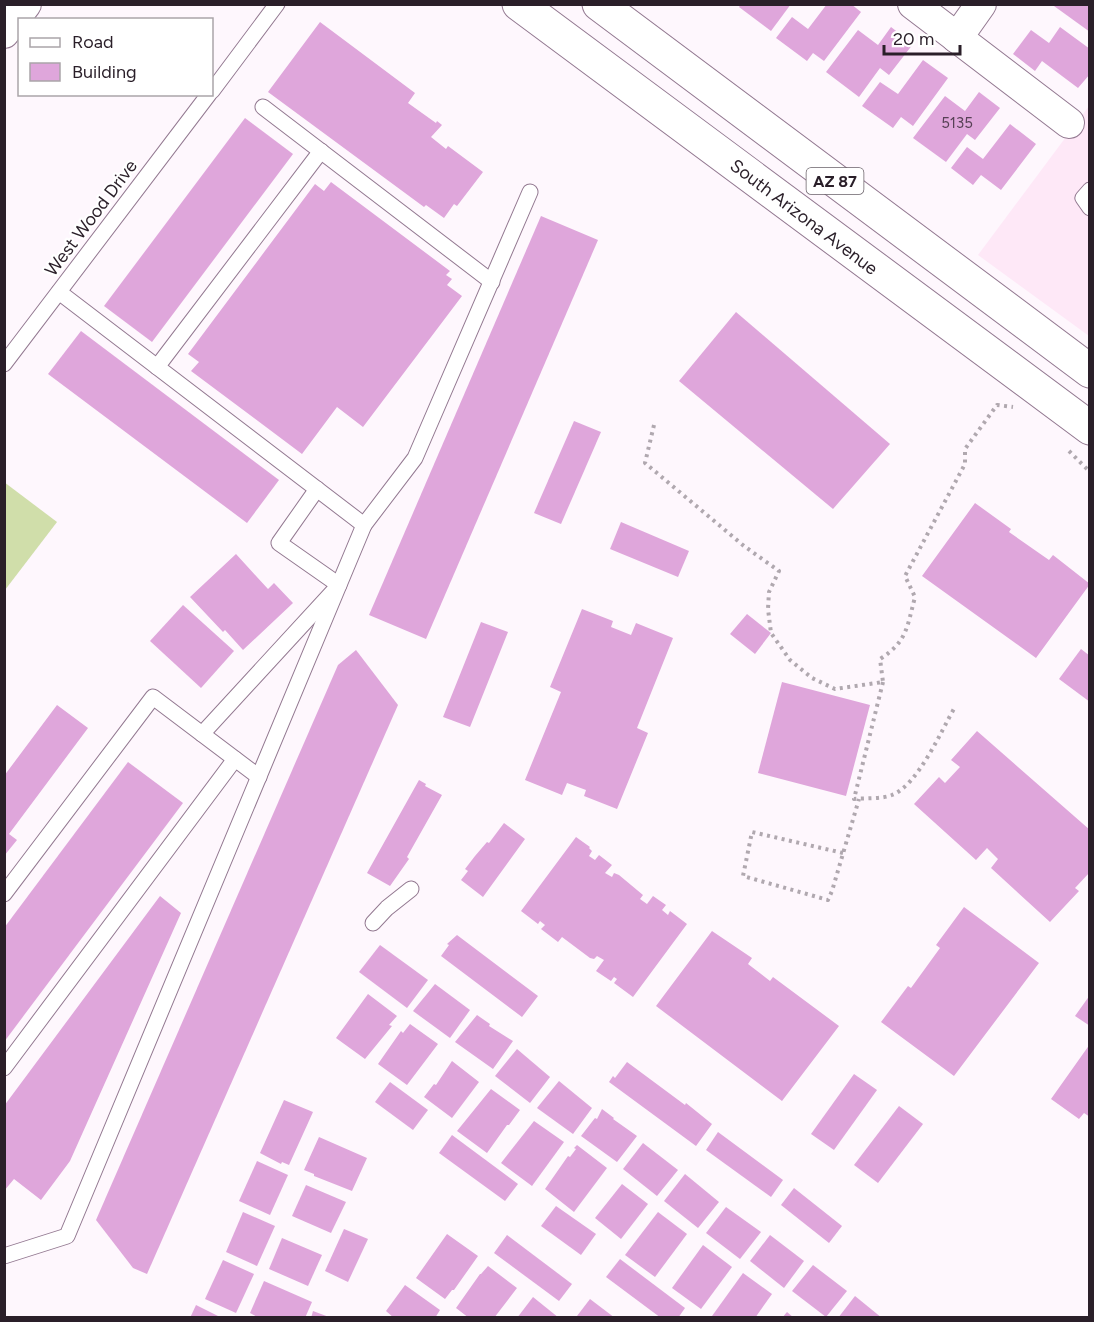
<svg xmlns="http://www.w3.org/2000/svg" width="1094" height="1322" font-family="Figtree,sans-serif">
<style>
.commercial{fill:#fee8f7}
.green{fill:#d0deaa}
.building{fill:#dfa6db}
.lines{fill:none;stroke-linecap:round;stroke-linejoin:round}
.service-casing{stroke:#937991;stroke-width:17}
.minor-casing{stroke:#937991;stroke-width:32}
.primary-casing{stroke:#937991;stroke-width:35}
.path{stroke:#b0a8af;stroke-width:4;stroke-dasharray:3 4.5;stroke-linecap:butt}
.service{stroke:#fff;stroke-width:15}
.minor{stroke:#fff;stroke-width:30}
.primary{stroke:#fff;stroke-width:33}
.labels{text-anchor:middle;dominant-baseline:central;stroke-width:4.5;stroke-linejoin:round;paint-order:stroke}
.number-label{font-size:15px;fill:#574156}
.shield{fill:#fff;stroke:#6a6269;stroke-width:1.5}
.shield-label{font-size:16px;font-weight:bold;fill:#2a1f29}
.street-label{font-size:18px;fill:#2a1f29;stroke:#fff}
</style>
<rect width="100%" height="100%" fill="#fef7fd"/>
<path class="commercial" d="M1089 106V336L978 255Z"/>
<path class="green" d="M4 482 57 522 5 590H4Z"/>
<g class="building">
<path d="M741 4H791L771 31 739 7Z"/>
<path d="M827 4H851L861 12 824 61 813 53 807 61 776 38 792 17 808 29Z"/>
<path d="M1055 4H1090V32L1054 6Z"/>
<path d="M320 22 415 93 408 103 436 123 437 121 442 125 431 137 446 149 448 146 483 172 457 206 454 204 444 218 426 205 424 207 268 92Z"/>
<path d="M891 27 913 44 889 75 880 68 859 97 826 72 858 30 878 45Z"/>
<path d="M1060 27 1090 49V74L1078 88 1042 61 1035 71 1013 54 1031 30 1049 43Z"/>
<path d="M923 60 948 78 913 126 901 117 893 128 862 106 880 82 898 94Z"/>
<path d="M979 92 1000 108 975 140 967 134 946 162 913 138 945 96 965 111Z"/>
<path d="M245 118 293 154 152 342 104 306Z"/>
<path d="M1010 124 1036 144 1001 190 981 175 973 185 951 168 967 147 983 159Z"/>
<path d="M331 182 450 271 446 275 452 279 447 285 462 296 363 427 337 407 302 454 191 371 199 362 188 354 315 184 324 191Z"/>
<path d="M541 216 598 240 426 639 369 615Z"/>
<path d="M736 312 890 444 833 509 679 381Z"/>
<path d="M81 331 279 480 247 523 48 374Z"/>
<path d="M574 421 601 432 561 524 534 513Z"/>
<path d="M975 503 1011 529 1009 532 1049 560 1053 555 1090 584 1036 658 922 576Z"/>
<path d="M621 522 689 551 678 577 610 549Z"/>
<path d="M236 554 268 589 274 583 293 603 243 650 225 630 223 632 190 597Z"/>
<path d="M183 605 234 651 201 688 150 641Z"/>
<path d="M582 609 613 621 611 627 631 635 636 623 673 638 637 728 648 733 617 809 584 796 586 790 567 783 562 795 525 780 561 692 550 687Z"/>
<path d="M747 614 771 633 755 654 730 634Z"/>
<path d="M481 622 508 632 470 727 443 717Z"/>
<path d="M1081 649 1090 656V702L1059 679Z"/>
<path d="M356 650 398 705 147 1274 133 1268 96 1220 338 665Z"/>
<path d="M782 682 870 705 846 796 758 773Z"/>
<path d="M57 705 88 728 9 834 17 840 4 856V776Z"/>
<path d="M977 731 1090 830V872L1075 888 1079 891 1050 922 991 868 998 859 987 848 976 860 914 804 939 777 945 783 960 767 951 760Z"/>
<path d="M128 762 183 803 4 1042V928Z"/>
<path d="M419 780 426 784 425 786 442 795 407 857 409 859 390 886 367 873Z"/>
<path d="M504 823 525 839 483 897 461 880 468 871 465 869 475 856 487 842 489 843Z"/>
<path d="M576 837 590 847 589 848 592 851 589 856 595 860 599 855 612 865 605 873 612 877 614 873 619 875 643 895 640 899 647 904 653 896 666 905 662 910 668 915 670 911 687 924 633 997 614 983 617 979 614 977 611 981 596 971 604 960 597 956 594 959 590 958 562 937 558 942 541 929 545 925 540 921 538 924 521 911Z"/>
<path d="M160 896 181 913 70 1161 41 1200 14 1179 4 1191V1106Z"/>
<path d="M964 907 1039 963 954 1076 881 1022 908 986 911 988 940 948 936 945Z"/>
<path d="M712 931 752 958 748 964 770 981 773 977 839 1026 782 1101 656 1006Z"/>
<path d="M457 935 538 996 522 1017 441 956 449 945 447 944Z"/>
<path d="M380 945 428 980 407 1008 359 972Z"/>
<path d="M435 984 470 1010 450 1038 413 1011Z"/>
<path d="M368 994 397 1016 389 1025 392 1026 365 1059 336 1038Z"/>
<path d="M1090 995V1026L1075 1016Z"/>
<path d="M477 1015 490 1024 489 1026 513 1041 493 1069 455 1042Z"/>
<path d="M410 1024 438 1044 407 1085 378 1064 401 1031 403 1033Z"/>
<path d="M1090 1044V1117L1084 1113 1079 1119 1051 1099Z"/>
<path d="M517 1049 550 1077 530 1103 495 1076Z"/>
<path d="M452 1061 479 1082 452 1118 424 1097 434 1084 436 1085Z"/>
<path d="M627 1062 685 1105 686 1103 712 1124 696 1146 609 1082 613 1076 615 1078Z"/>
<path d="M854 1074 877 1090 834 1150 811 1134Z"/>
<path d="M559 1081 592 1108 573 1134 537 1108Z"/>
<path d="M390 1082 428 1110 413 1130 375 1102Z"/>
<path d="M491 1089 520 1110 509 1125H507L487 1153 457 1131Z"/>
<path d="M284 1100 313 1112 289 1165 282 1162 281 1164 260 1153Z"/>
<path d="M899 1106 923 1124 878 1183 854 1165Z"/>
<path d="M602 1109 614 1118 613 1119 637 1136 617 1162 581 1136 595 1118 597 1119Z"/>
<path d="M534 1121 564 1142 532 1186 501 1163Z"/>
<path d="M718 1132 783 1180 771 1197 706 1150Z"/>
<path d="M452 1135 518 1184 505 1201 439 1153Z"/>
<path d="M319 1137 367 1158 352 1191 314 1176V1174L304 1170Z"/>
<path d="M643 1143 678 1170 657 1196 623 1169Z"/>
<path d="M577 1145 607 1168 574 1212 545 1189 568 1156 570 1157 576 1149 574 1148Z"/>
<path d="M257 1161 288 1175 270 1215 239 1201Z"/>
<path d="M685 1174 719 1202 698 1228 664 1201Z"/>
<path d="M622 1184 648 1204 621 1239 595 1218Z"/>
<path d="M306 1185 346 1202 331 1233 292 1216Z"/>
<path d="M794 1188 842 1226 829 1243 781 1205Z"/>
<path d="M556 1206 596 1234 581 1255 541 1226Z"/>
<path d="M726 1207 761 1232 740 1259 706 1233Z"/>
<path d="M243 1212 275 1226 257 1266 226 1252Z"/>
<path d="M658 1212 687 1234 655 1277 625 1255Z"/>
<path d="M344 1229 368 1239 348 1282 325 1271Z"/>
<path d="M447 1234 478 1256 454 1290H452L445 1299 416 1278Z"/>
<path d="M507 1235 572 1284 559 1301 494 1253Z"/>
<path d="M770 1235 804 1261 784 1288 750 1261Z"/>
<path d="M282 1238 322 1255 308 1286 269 1269Z"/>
<path d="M703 1245 732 1267 701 1309 672 1288Z"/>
<path d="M620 1259 685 1308 678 1318H661L606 1277Z"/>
<path d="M223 1260 254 1274 236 1313 205 1299Z"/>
<path d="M813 1265 847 1291 826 1317 792 1291Z"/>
<path d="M488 1266 517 1288 494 1318H469L456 1308 480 1274H481Z"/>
<path d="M743 1273 772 1294 755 1318H714L712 1316Z"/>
<path d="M264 1281 312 1302 305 1318H259L250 1313Z"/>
<path d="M405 1285 440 1310 435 1318H394L386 1311Z"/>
<path d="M855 1296 882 1318H838Z"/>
<path d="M533 1297 559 1318H517Z"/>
<path d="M590 1299 615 1318 577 1316Z"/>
<path d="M196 1305 222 1318H190Z"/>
<path d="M313 1311 329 1317V1318H311Z"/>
<path d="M787 1312 794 1318H782Z"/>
</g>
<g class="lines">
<defs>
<g id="service">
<path d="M212 91 277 4"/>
<path d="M263 107 492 282"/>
<path d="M1090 190 1083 198 1090 208"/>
<path d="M59 292 364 525 415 458 530 192"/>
<path d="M4 364 209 94"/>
<path d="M157 367 321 151"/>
<path d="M202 734 339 585 279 543 317 489"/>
<path d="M4 894 153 697 259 777"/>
<path d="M373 923 387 908 411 889"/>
<path d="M4 1068 235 759"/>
<path d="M4 1256 67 1236 364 525"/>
</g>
<g id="minor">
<path d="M913 4 1069 123"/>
<path d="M4 33 26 4"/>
<path d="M957 38 981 4"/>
</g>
<g id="primary">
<path d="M519 4 1090 428"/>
<path d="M599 4 1090 371"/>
</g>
</defs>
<use href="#service" class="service-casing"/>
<use href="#minor" class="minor-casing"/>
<use href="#primary" class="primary-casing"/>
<g class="path">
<path d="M654 425 645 463 744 546 779 571 769 592 768 609 771 633 790 660 812 678 835 689 883 682 880 659C907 642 907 627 915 597L905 576 965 464V449L997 405 1013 407"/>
<path d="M1069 451 1090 472"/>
<path d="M883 682 854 799C866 798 882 799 892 795 918 785 941 731 955 707"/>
<path d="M843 853 752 832 743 876 828 900 832 891 859 799"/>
</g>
<use href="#service" class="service"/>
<use href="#minor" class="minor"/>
<use href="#primary" class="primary"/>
</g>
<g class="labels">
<g class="number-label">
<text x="957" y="123">5135</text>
</g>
<rect class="shield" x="806.5" y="168" width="57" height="26" rx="4.5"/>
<g class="shield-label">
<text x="835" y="181">AZ 87</text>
</g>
<g class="street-label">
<text transform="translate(804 217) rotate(37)">South Arizona Avenue</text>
<text transform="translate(91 218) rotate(-53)">West Wood Drive</text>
</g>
</g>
<rect width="1094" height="1322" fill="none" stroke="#2a1f29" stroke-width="12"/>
<rect x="18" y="18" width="195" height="78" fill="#ffffff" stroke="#aaa5a9" stroke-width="1.5"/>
<rect x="30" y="38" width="30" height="9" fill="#ffffff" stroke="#aaa5a9" stroke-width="1.5"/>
<text x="72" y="48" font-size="18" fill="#2a1f29">Road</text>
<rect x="30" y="63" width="30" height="18" fill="#dfa6db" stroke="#aaa5a9" stroke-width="1.5"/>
<text x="72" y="78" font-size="18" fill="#2a1f29">Building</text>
<path d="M884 45v9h76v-9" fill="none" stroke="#2a1f29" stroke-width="3"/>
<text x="893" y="45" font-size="18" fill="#2a1f29" stroke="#ffffff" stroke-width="4.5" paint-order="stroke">20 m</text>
</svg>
